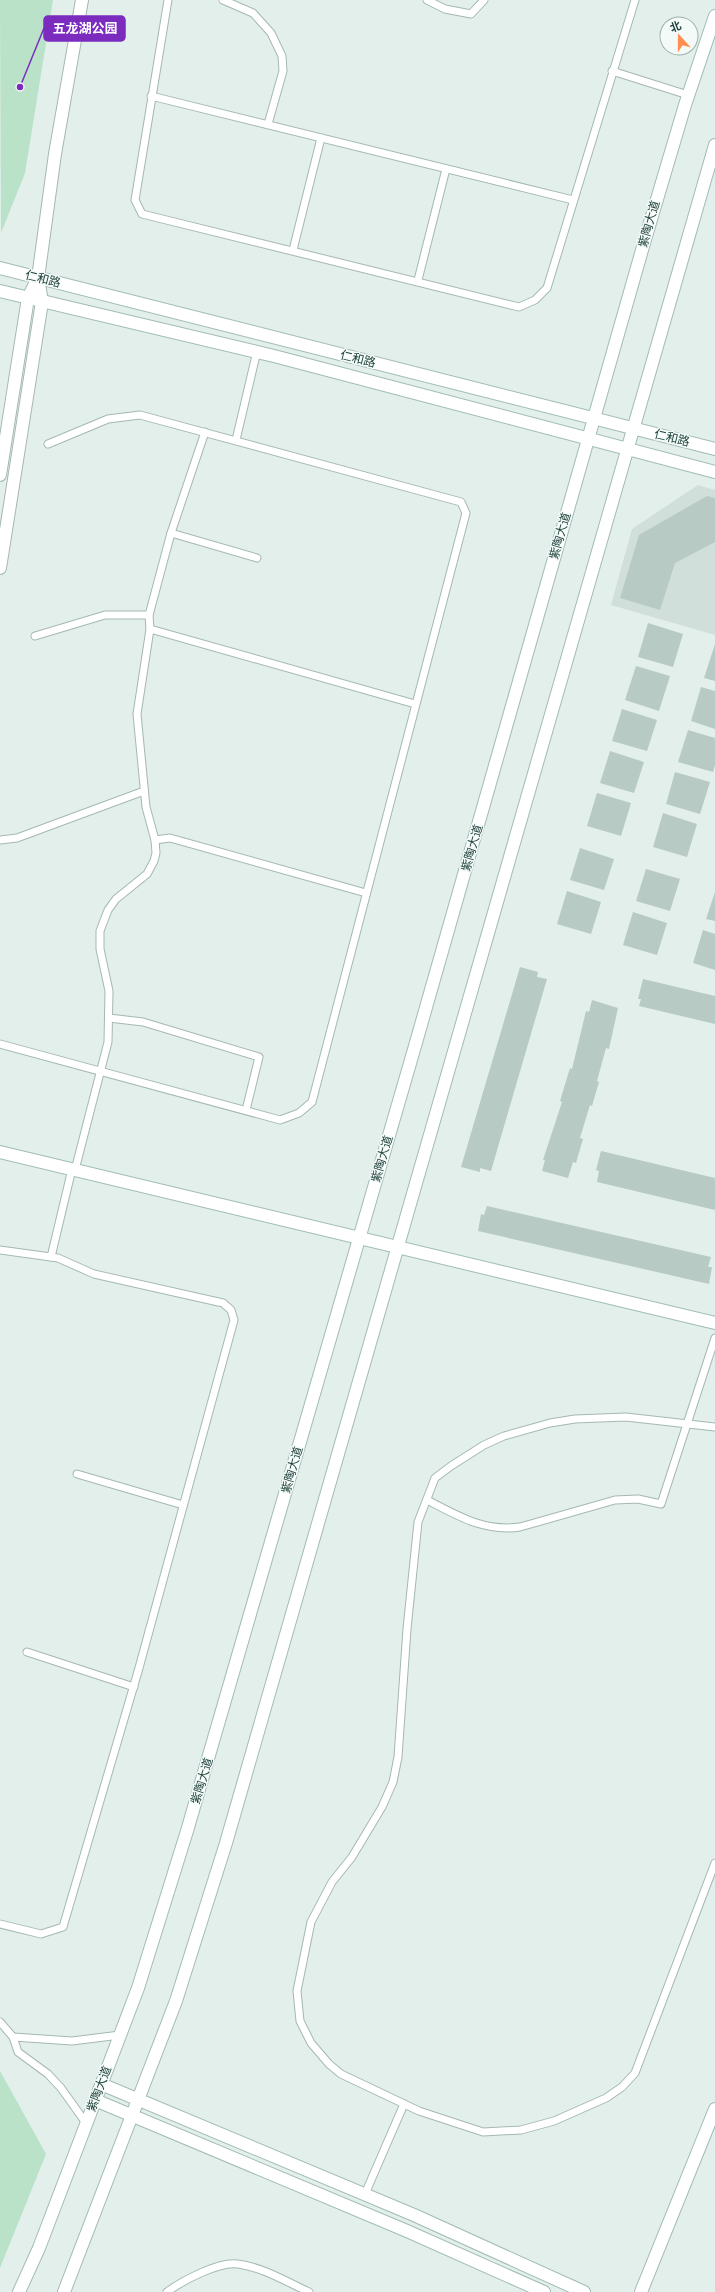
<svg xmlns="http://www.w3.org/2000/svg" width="715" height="2292" font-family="'Asap Condensed','Noto Sans SC',sans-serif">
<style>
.built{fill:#d1dfda}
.green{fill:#b9e2c9}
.building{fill:#b8cac4}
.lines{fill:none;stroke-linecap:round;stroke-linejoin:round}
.lane-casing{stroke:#a5b8b3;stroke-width:9}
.street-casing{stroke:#a5b8b3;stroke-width:14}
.secondary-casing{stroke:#a0bcb5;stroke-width:14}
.lane{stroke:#fff;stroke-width:7}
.street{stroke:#fff;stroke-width:12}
.secondary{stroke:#fff;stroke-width:12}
.labels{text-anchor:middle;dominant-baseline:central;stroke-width:3;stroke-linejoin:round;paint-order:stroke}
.street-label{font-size:12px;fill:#20433d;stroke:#f4faf8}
.leader{fill:none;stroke:#7b2cbf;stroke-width:1.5}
.callout-dot{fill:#7b2cbf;stroke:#f4faf8;stroke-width:1.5}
.callout{fill:#7b2cbf;stroke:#7b2cbf;stroke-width:1.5}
.callout-label{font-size:13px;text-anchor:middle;font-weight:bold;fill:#fff}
</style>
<rect width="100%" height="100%" fill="#e3efeb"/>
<path class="built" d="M698 485 715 490V635L611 605 632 529Z"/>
<g class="green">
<path d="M0 0H53L25 173 1 233Z"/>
<path d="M0 2071 46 2154 0 2268Z"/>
</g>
<g class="building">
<path d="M707 496 715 498V542L675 563 660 610 620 598 639 535Z"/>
<path d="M648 623 683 634 673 667 638 657Z"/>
<path d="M715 644V681L704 678Z"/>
<path d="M636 666 670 676 659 711 625 700Z"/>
<path d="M701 687 715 691V729L691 721Z"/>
<path d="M622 709 657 720 647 751 612 741Z"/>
<path d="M688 730 715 738V765L713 772 678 762Z"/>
<path d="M610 751 644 762 634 793 600 783Z"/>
<path d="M675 772 710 782 700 814 666 804Z"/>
<path d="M597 793 631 803 621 836 587 826Z"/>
<path d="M663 813 697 824 687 857 653 847Z"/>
<path d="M580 848 614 859 604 890 570 880Z"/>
<path d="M646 869 680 879 670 911 636 901Z"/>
<path d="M567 891 601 902 591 934 557 924Z"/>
<path d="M715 892V921L706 919Z"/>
<path d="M633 912 667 923 657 955 623 945Z"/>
<path d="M703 930 715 934V970L693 963Z"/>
<path d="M520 967 538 972 537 977 547 979 491 1171 480 1168V1172L461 1167Z"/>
<path d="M643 979 715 996V1024L639 1006 641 999H638Z"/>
<path d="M592 1000 618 1008 609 1049 606 1048 597 1081 599 1082 592 1106 590 1105 580 1138 583 1139 576 1163 573 1162 568 1178 542 1171 545 1160H543L562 1102 560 1101 570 1068 572 1069 586 1011 589 1012Z"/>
<path d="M601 1151 715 1178V1210L597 1182 599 1171 596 1170Z"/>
<path d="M487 1206 711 1257 708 1267H712L709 1284 478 1231 481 1214 484 1215Z"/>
</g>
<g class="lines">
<defs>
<g id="lane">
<path d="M168 0 135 200 142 214 519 307 535 300 547 288 635 0"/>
<path d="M223 0 253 13 271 33 282 56 283 71 268 124"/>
<path d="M427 0 445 9 471 14 484 0"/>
<path d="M612 71 688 95"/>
<path d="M151 96 573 200"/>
<path d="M293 250 321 138"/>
<path d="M418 280 446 169"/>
<path d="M236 440 257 351"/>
<path d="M171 533 257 558"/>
<path d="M150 629 415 704"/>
<path d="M35 636 105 615H149"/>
<path d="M0 840 17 838 144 791"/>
<path d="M155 840 170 838 366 893"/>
<path d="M109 1018 143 1022 259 1057 246 1110"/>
<path d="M0 1044 280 1120 299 1113 312 1102 466 513 461 502 140 415 108 419 48 444"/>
<path d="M75 1170 108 1042 109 991 100 949V931L108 910 116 899 147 874 154 861 156 853 155 840 146 807 137 714 150 629 149 615 171 533 205 432"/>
<path d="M0 1250 58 1258 94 1274 223 1303 231 1310 234 1320 139 1668 63 1927 41 1934 0 1924"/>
<path d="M51 1257 72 1169"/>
<path d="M715 1427 626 1417 575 1419 550 1423 504 1436 484 1445 451 1466 435 1478 418 1522 407 1629 398 1757 393 1782 382 1807 352 1857 332 1882 311 1922 297 1991 300 2021 311 2043 329 2064 341 2074 419 2111 483 2132 521 2130 554 2121 606 2098 622 2087 635 2073 715 1863"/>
<path d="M77 1474 183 1505"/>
<path d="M427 1500C458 1516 484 1532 520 1527L615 1500 638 1499 661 1504 715 1338"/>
<path d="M27 1652 134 1687"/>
<path d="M0 2022 13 2037 18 2052 48 2074 61 2088 86 2123"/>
<path d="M13 2037 72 2041 120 2035"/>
<path d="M365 2194 404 2104"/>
<path d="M167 2292C182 2281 219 2261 238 2264 262 2267 287 2282 309 2292"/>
</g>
<g id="street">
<path d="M0 475 28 298 38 278"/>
<path d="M0 568 42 302 38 278 55 154 82 0"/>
</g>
<g id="secondary">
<path d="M0 268 715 449"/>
<path d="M0 291 274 356 715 472"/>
<path d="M0 1152 715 1323"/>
<path d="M101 2084 414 2215 584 2292"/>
<path d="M95 2100 407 2231 544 2292"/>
<path d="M19 2292 39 2248 138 1988 187 1831 415 1046 644 243 685 105 715 16"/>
<path d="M64 2292 176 2001 226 1843 715 145"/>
<path d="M641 2292 715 2109"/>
</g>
</defs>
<use href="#lane" class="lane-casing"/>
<use href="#street" class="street-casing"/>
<use href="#secondary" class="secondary-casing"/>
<use href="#lane" class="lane"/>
<use href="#street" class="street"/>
<use href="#secondary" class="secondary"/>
</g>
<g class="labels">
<g class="street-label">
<text transform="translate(649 224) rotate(-74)">紫陶大道</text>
<text transform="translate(43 279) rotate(14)">仁和路</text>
<text transform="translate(358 359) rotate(14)">仁和路</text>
<text transform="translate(672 438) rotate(14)">仁和路</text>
<text transform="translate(560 536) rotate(-74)">紫陶大道</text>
<text transform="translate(472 848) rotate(-74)">紫陶大道</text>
<text transform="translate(382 1159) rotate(-74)">紫陶大道</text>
<text transform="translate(292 1470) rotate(-74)">紫陶大道</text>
<text transform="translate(202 1781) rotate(-73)">紫陶大道</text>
<text transform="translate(99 2089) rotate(-69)">紫陶大道</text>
</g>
</g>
<path class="leader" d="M20 87L44 28"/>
<circle class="callout-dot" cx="20" cy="87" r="4"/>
<rect class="callout" x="44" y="16" width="81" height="25" rx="4"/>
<g class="callout-label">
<text x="85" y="33">五龙湖公园</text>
</g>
<g transform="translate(679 36) rotate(339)"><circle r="19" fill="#f4faf8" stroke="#9fb1ad"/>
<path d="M0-3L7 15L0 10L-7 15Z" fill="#ff8e50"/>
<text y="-6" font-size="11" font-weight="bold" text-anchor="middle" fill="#20433d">北</text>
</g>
</svg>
